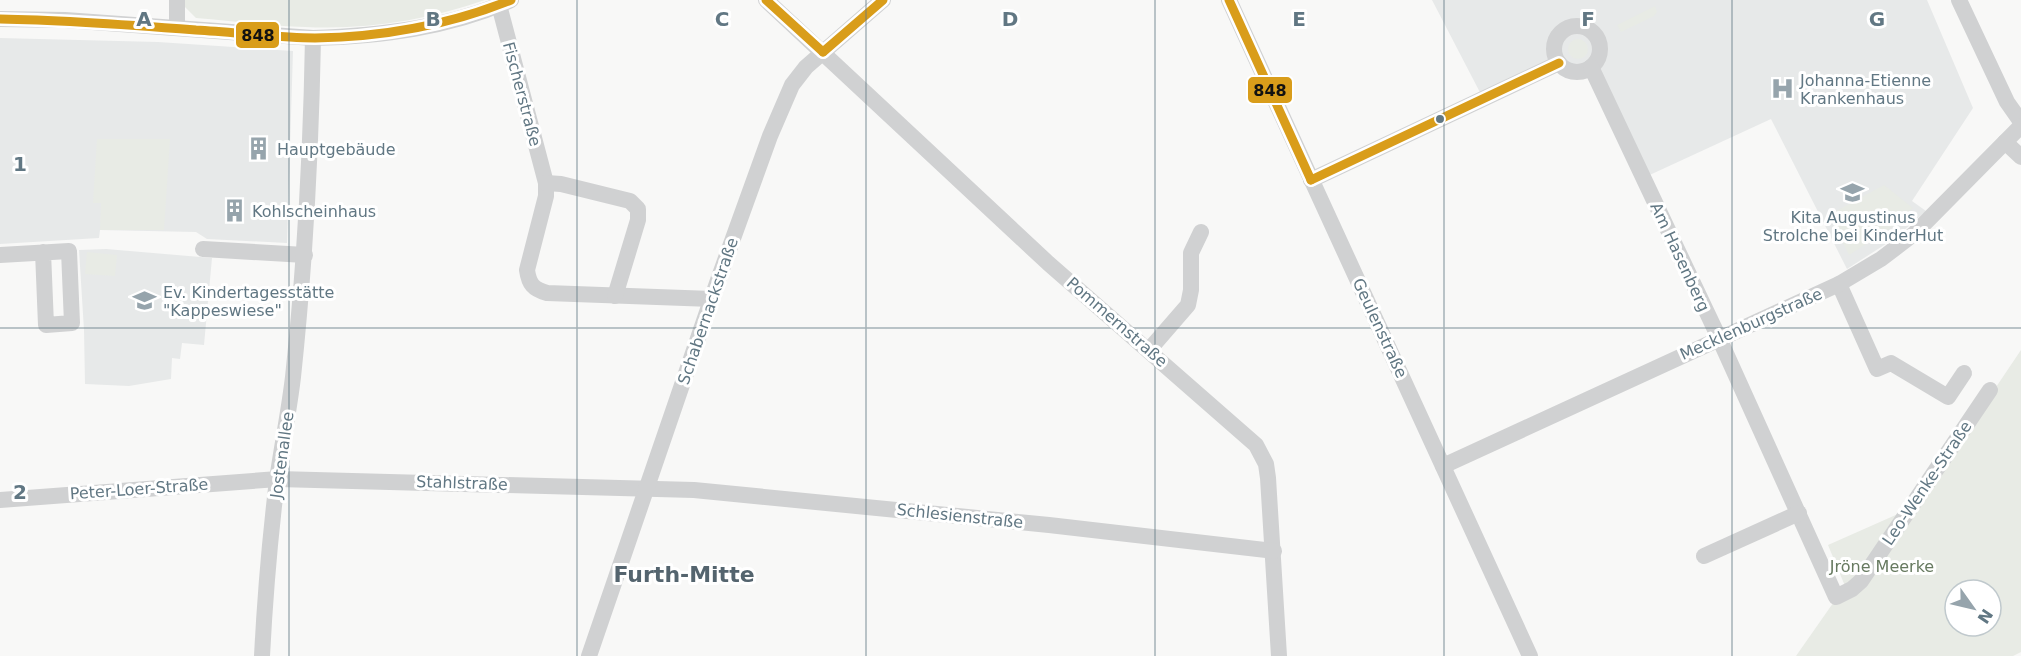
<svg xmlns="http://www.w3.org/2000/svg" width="2021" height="656" font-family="'DejaVu Sans',sans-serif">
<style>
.built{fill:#e7e9e9}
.green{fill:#e8ebe5;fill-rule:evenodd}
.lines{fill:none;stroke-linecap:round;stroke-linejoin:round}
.street{stroke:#d0d1d2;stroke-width:16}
.bus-1-casing{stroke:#fff;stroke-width:14}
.bus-1{stroke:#d99d1a;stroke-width:9}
.grid{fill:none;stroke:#617783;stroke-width:1.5;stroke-opacity:0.55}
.bus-dot{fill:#617783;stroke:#fff;stroke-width:2}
.labels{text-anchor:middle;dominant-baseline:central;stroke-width:6;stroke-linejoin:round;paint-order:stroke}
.poi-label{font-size:16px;fill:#617783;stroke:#fff;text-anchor:start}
.street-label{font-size:16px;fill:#617783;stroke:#fff}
.park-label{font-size:16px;fill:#677a60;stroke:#fff}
.district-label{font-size:22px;font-weight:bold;fill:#54646e;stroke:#fff}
.grid-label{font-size:20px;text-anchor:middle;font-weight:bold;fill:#617783;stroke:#fff;stroke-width:6;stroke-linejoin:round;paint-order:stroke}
.line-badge{stroke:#fff;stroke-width:2}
.pale-badge-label{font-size:16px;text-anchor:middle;font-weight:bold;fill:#111}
</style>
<rect width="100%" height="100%" fill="#f8f8f7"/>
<g class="built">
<path d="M1432 0H1927L1973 108 1912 201 1926 211 1895 238 1847 269 1771 119 1641 179 1590 74 1580 77 1568 74 1558 67 1485 102Z"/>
<path d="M0 38 158 42 293 51 287 243 207 239 196 232 100 230 99 238 0 244Z"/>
<path d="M106 249 212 258 204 345 182 343 180 359 172 358 171 379 129 386 85 384 84 330 79 250Z"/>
</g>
<g class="green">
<path d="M183 0H485C427 20 367 30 305 27 269 26 232 21 196 18L183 5Z"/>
<path d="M1655 6 1657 12 1654 16 1621 32 1617 25Z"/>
<circle cx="1578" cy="49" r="10"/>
<path d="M97 139H170L164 230H100L101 203H93Z"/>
<path d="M1884 185 1913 208 1888 230 1849 255 1829 215Z"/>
<path d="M87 252 117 255 115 276 85 274Z"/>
<path d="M2021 350V652L2013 656H1796L1845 586 1828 545 1916 506ZM1955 590H1991V626H1955Z"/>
</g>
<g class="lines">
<g class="street">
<path d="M177 0V28"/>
<path d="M766 0 1048 263 1256 445 1266 464 1268 478 1279 656"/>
<path d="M1229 0 1530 656"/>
<path d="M1959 0 2007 102 2021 122"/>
<path d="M499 5 546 183V196L527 270C529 284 533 289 547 293L712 299"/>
<path d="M0 19 65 20 313 38C380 36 449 28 511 0"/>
<circle cx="1577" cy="49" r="23"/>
<path d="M1591 67 1719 338 1836 597 1852 589 1861 581 1990 390"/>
<path d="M2005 142 2021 157"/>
<path d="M1311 180 1559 63"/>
<path d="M546 183 561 184 630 201 638 209V220L615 296"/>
<path d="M203 249 305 255"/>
<path d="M0 255 69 251 72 323 46 325 43 252"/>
<path d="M1839 284 1877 369 1891 363 1948 397 1964 373"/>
<path d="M1149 350 1188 305 1191 290V253L1201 232"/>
<path d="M1443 466 1839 284 1881 259 1915 233 2021 126"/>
<path d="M0 500 278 479 694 490 1049 525 1274 551"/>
<path d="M1704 556 1799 513"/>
<path d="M262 656C265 597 270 538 277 480 282 445 289 411 293 377 305 264 311 151 313 38"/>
<path d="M589 656 718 280 770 136 792 85 806 67 883 0"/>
</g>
<defs>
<g id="bus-1">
<path d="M766 0 823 52"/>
<path d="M1229 0 1311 180"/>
<path d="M0 19C66 20 131 25 196 30 235 32 276 38 315 38 382 37 449 25 511 0"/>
<path d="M823 52 883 0"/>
<path d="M1311 180 1559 63"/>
</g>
</defs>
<use href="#bus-1" class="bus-1-casing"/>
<use href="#bus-1" class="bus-1"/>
</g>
<path class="grid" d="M289 0V656M577 0V656M866 0V656M1155 0V656M1444 0V656M1732 0V656M0 328H2021"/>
<defs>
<symbol id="hospital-bare" viewBox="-9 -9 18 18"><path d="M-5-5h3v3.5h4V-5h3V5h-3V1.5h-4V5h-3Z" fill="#96a4ac" stroke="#fff" stroke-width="2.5" paint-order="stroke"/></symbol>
<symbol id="building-bare" viewBox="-9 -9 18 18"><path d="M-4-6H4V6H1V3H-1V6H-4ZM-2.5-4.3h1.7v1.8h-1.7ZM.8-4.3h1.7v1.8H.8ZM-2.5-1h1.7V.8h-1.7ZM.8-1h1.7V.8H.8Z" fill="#96a4ac" stroke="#fff" stroke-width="2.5" paint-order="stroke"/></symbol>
<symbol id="school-bare" viewBox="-9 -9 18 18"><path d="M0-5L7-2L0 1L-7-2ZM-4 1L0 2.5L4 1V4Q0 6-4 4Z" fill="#96a4ac" stroke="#fff" stroke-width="2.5" paint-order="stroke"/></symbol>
</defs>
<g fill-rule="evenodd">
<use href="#hospital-bare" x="1766" y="72" width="33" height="33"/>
<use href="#building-bare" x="242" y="132" width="33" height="33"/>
<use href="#school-bare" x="1836" y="176" width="33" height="33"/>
<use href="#building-bare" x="218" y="194" width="33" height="33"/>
<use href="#school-bare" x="128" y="284" width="33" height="33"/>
</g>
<circle class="bus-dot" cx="1440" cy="119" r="5"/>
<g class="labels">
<g class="poi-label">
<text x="1800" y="80">Johanna-Etienne<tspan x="1800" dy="18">Krankenhaus</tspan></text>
<text x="277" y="149">Hauptgebäude</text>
<text x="252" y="211">Kohlscheinhaus</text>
<text x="1853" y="217" text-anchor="middle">Kita Augustinus<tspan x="1853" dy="18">Strolche bei KinderHut</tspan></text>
<text x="163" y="292">Ev. Kindertagesstätte<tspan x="163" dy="18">"Kappeswiese"</tspan></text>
</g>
<g class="street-label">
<text transform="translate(522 94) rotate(75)">Fischerstraße</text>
<text transform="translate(1680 257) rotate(65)">Am Hasenberg</text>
<text transform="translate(708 311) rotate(-71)">Schabernackstraße</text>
<text transform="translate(1117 322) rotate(41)">Pommernstraße</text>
<text transform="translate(1751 324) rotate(-24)">Mecklenburgstraße</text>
<text transform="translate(1380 328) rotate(65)">Geulenstraße</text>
<text transform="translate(282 455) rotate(-82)">Jostenallee</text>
<text transform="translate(462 483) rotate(2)">Stahlstraße</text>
<text transform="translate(1927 483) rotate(-56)">Leo-Wenke-Straße</text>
<text transform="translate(139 489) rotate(-4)">Peter-Loer-Straße</text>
<text transform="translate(960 516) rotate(6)">Schlesienstraße</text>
</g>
<g class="park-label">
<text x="1882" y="566">Jröne Meerke</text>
</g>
<g class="district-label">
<text x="684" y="574">Furth-Mitte</text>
</g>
</g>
<g class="grid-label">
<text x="144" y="26">A</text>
<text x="433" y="26">B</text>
<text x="722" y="26">C</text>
<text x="1010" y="26">D</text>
<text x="1299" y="26">E</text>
<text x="1588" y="26">F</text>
<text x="1877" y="26">G</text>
<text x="20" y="171">1</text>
<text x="20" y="499">2</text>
</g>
<g class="line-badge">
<rect x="235" y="21" width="45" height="28" rx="6" fill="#d99d1a"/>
<rect x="1247" y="76" width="46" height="28" rx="6" fill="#d99d1a"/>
</g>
<g class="pale-badge-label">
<text x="258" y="41">848</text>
<text x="1270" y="96">848</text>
</g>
<g transform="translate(1973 608) rotate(124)"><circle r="28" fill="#ffffff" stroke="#c0c9cd" stroke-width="1.5"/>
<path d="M0-4.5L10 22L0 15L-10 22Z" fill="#96a4ac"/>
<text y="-9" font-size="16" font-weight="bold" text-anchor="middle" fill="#617783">N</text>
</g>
</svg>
